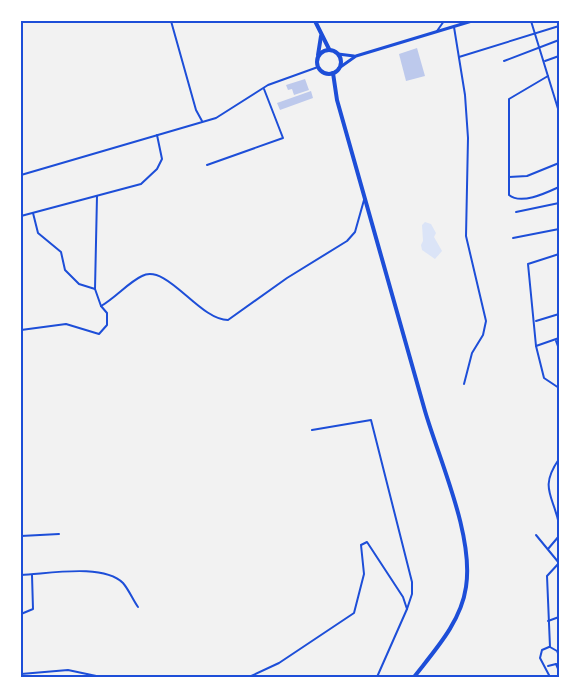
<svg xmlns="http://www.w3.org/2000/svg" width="580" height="698" font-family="Overpass,sans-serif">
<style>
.green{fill:#dbe4f7}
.building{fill:#bdc9ec}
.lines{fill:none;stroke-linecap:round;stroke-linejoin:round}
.minor{stroke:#1d4ed8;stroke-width:2}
.tertiary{stroke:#1d4ed8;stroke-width:3}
.primary{stroke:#1d4ed8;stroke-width:4}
.neatline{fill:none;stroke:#1d4ed8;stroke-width:2}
</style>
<rect width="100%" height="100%" fill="#f2f2f2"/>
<path class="green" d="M425 222 431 224 436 233 434 237 442 251 435 259 422 250 421 245 423 241 422 225Z"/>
<g class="building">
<path d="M417 48 425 76 406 81 399 54Z"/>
<path d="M305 79 309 90 294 95 292 89 288 90 286 85Z"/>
<path d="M311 91 313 98 280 110 277 103Z"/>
</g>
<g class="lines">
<g class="minor">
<path d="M171 21 196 110 202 121"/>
<path d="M531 21 559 112"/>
<path d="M454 27 465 95 468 138 466 236 486 321 483 335 472 353 464 384"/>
<path d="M437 31 444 21"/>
<path d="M459 57 559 26"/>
<path d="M504 61 559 40"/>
<path d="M545 61 559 56"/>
<path d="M548 76 509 99V195C521 205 546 193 559 187"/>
<path d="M207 165 283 138 264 89"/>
<path d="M21 175 216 118 268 85 318 67"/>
<path d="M509 177 527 176 559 163"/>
<path d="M516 212 559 203"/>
<path d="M21 216 141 184 157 169 162 159 157 135"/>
<path d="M513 238 559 229"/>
<path d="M559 254 528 264 536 346 544 378 559 388"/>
<path d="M95 289 97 196"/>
<path d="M101 306C115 298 129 282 142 276 167 263 199 320 228 320L287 278 347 241 355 232 364 200"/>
<path d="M536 321 559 314"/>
<path d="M21 330 66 324 99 334 107 325V313L101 306 95 289 79 284 65 270 61 252 38 233 33 213"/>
<path d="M556 341 559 349"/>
<path d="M536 346 559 338"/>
<path d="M312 430 371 420 412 582V594L407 609"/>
<path d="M559 459C539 488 553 495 559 524"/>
<path d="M536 535 559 563"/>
<path d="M21 536 59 534"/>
<path d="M548 549 559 536"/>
<path d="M21 575C47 574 103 563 123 583 129 590 133 600 138 607"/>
<path d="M21 614 33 609 32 575"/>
<path d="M548 621 559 617"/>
<path d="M549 647 542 650 540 658 550 677"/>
<path d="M550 647 547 576 559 563"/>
<path d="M550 647 557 651 559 656"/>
<path d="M556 664 559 671"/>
<path d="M548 666 556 664"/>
<path d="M21 674 68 670 101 677"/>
<path d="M249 677 279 663 354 613 364 574 361 545 367 542 403 597 407 609 377 677"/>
</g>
<g class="tertiary">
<path d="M338 54 354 56"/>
<path d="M339 68 356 56 472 21"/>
</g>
<g class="primary">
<path d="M315 21 329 49"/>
<circle cx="329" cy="62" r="12"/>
<path d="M318 55 321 36"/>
<path d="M333 73 337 100C366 204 395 308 425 411 440 462 474 536 466 587 461 622 435 650 414 677"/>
</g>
</g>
<rect width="580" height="698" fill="none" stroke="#ffffff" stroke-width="45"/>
<rect x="22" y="22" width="536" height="654" class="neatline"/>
</svg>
